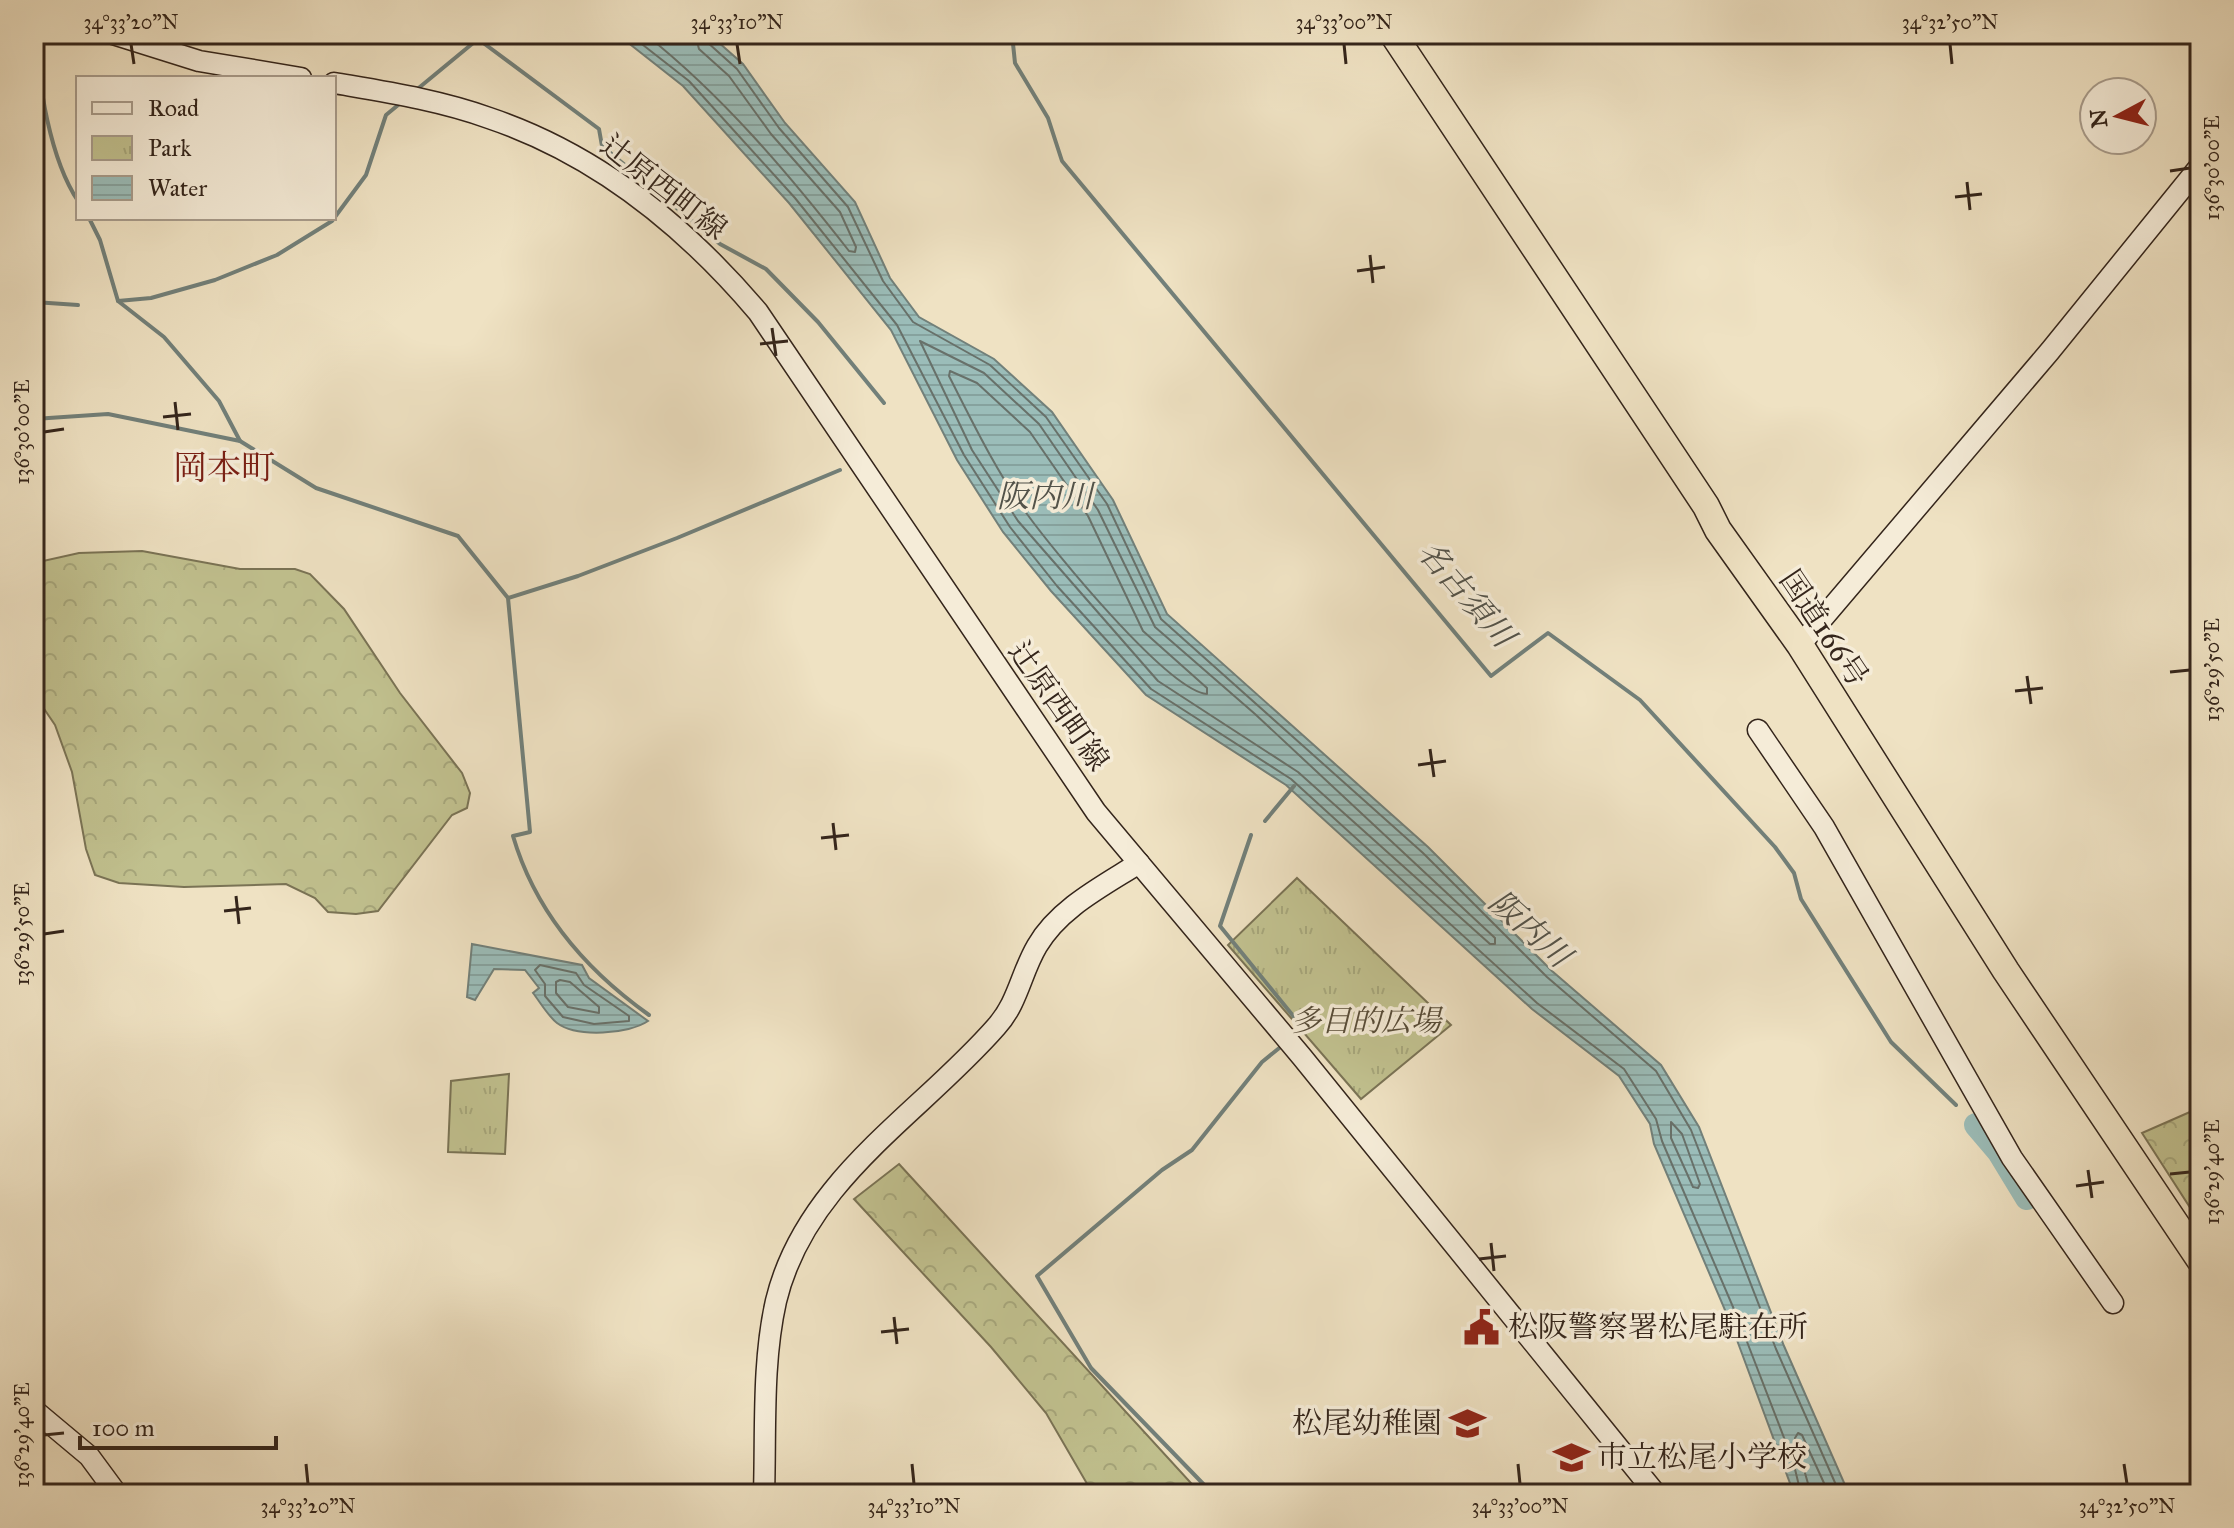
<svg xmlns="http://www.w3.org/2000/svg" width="2234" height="1528" font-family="'IM FELL Great Primer','Noto Serif JP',serif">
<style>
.forest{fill:url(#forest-crowns);stroke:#7a7355;stroke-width:2}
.park{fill:url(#park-tufts);stroke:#7a7355;stroke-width:2}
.water{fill:url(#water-rules);stroke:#72807a;stroke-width:2}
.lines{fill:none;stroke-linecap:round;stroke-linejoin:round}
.shore{stroke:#68716a;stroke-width:2}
.stream{stroke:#72807a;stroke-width:4}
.river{stroke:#9bbdb9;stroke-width:24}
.secondary-casing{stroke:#34251b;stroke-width:23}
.highway-casing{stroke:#34251b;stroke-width:29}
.secondary{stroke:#f5ecd8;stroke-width:20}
.highway{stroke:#efe2c3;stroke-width:26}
.ticks{fill:none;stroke:#34251b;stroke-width:3}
.labels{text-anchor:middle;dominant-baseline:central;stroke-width:7;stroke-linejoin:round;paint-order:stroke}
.street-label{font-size:30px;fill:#34251b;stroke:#f5ecd8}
.park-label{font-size:30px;font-style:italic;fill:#574c38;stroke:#f5ecd8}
.poi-label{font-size:30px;fill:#34251b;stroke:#f5ecd8;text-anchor:start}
.water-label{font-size:32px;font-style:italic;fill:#53534a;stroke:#f5ecd8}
.quarter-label{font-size:34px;fill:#7a1f14;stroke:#f5ecd8}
.neatline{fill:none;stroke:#34251b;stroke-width:3}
.ticks-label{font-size:20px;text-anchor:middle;fill:#34251b}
</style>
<defs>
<pattern id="forest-crowns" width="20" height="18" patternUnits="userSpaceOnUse" patternTransform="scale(2)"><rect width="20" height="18" fill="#c1c18f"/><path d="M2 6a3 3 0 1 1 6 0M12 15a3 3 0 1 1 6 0" fill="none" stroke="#a6a67b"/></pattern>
<pattern id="park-tufts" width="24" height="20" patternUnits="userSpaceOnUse" patternTransform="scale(2)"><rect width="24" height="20" fill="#c1c18f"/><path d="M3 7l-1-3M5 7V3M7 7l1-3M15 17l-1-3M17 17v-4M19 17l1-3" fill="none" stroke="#a6a67b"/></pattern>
<pattern id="water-rules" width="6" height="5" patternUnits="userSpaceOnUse" patternTransform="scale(2)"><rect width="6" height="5" fill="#9bbdb9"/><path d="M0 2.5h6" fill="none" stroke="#86a29e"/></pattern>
</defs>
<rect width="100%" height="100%" fill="#efe2c3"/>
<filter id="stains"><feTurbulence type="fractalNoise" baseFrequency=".0025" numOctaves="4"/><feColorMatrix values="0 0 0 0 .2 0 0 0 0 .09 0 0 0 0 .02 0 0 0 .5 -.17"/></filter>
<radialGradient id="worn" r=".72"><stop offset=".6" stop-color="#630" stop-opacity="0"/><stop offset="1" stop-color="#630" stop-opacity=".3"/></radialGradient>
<g class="forest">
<path d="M142 551 240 569H295L310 574 344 609 400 693 462 773 470 793 467 808 452 815 378 911 356 914 328 912 315 898 286 884 184 887 119 883 95 875 86 849 72 772 55 725 34 694V563L79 553Z"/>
<path d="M2195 1039H2200V1223L2142 1133 2199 1108Z"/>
<path d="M899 1164 1201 1494H1093L1046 1413 991 1347 854 1199Z"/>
</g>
<g class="park">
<path d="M1297 878 1451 1025 1361 1099 1228 945Z"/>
<path d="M509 1074 505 1154 448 1152 451 1081Z"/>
</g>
<g class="water">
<path d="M617 34H709L743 64 785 123 855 202 890 278 919 317 994 359 1052 412 1113 500 1167 614 1428 847 1552 971 1661 1065 1699 1127 1784 1346 1849 1494H1794L1731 1324 1654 1144 1650 1124 1619 1076 1532 1009 1286 785 1146 695 1051 591 1003 532 957 460 891 330 789 203 683 86Z"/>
<path d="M472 944 582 965 589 978 648 1021C629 1034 577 1038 557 1023 548 1016 540 1002 533 993L539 988 525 970 494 969 475 1000 467 997Z"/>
</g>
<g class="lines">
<g class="shore">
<path d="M629 34 689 81 795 198 897 325 964 455 1010 527 1057 586 1151 689 1291 779 1537 1003 1624 1069 1656 1119 1662 1141 1739 1321 1793 1461 1801 1494"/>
<path d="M645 34C723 96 788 173 849 251L855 252 856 247 840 212 771 134 729 76 699 49 695 34"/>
<path d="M705 34 707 42 737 69 779 128 848 207 883 281 913 322 990 365 1046 417 1107 504 1161 619 1423 853 1547 977 1656 1071 1691 1130 1776 1349 1840 1494"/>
<path d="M920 341 984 373 1039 424 1098 510 1155 627 1255 714 1495 938V944H1490L1298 772 1158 681 1018 521 972 450Z"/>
<path d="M950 371 977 383 1030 432 1088 516 1143 631 1207 688V694C1168 691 1053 550 1027 514 996 471 973 423 949 376Z"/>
<path d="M540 965 576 973 584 985 629 1016V1021L594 1024 563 1017 545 996V984L535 970Z"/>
<path d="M560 980 570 982 599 1007V1013L568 1007 556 993V982Z"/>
<path d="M1671 1122 1682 1134 1700 1184 1698 1188 1693 1187 1671 1138Z"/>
<path d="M1811 1494 1795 1438 1798 1433 1802 1435 1829 1494"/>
</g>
<g class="stream">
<path d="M40 34C35 81 52 162 78 201"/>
<path d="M1012 34 1015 63 1048 118 1062 161 1491 676 1548 633 1640 700 1775 847 1794 873 1801 899 1891 1042 1956 1105"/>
<path d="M415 91 478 39 599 129 602 146 720 244 766 269 818 322 884 403"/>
<path d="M89 218 100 240 118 301 164 337 219 401 240 441"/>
<path d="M118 301 151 298 215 280 277 255 332 221 366 175 386 115 403 101"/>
<path d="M34 302 78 305"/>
<path d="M34 419 108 414 240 441 316 488 458 536 508 598 530 832 513 836C535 911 586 970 649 1015"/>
<path d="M508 598 578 576 677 538 840 470"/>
<path d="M1265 821 1294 786"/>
<path d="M1251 835 1220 926 1303 1028 1292 1037"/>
<path d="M1213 1494 1091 1368 1037 1276 1162 1170 1192 1150 1262 1062 1283 1045"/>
</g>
<path class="river" d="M1976 1125 1999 1152 2027 1198"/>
<defs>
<g id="secondary">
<path d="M113 34 199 61 301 78"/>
<path d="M334 83C386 92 439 100 489 118 596 154 686 227 758 312L1096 812 1302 1057 1656 1494"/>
<path d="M1800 645 2050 351 2200 166"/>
<path d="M1758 730 1824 827 2012 1158 2113 1303"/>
<path d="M34 1410 89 1456 117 1494"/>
<path d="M764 1494C766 1431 762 1363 776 1301 805 1180 919 1115 996 1027 1018 1003 1021 973 1037 946 1059 908 1103 886 1139 863"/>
</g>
<path id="highway" d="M1393 34 1706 506 1718 530 1800 645 2006 971 2200 1260"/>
</defs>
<use href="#secondary" class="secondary-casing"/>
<use href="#highway" class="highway-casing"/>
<use href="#secondary" class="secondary"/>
<use href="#highway" class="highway"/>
</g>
<path class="ticks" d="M131 44 134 64M737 44 740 64M1344 44 1346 64M1950 44 1952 64M2170 171 2190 168M1967 182 1970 210M1955 197 1982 194M1370 255 1373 283M1357 271 1385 267M772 328 776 356M760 344 788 341M175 402 178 430M163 417 191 414M44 432 64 429M2170 672 2190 670M2027 676 2031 704M2015 691 2043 688M1430 749 1434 777M1418 765 1446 761M833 823 836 850M821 838 849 835M236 896 239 924M224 911 251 908M44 934 64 931M2088 1170 2092 1198M2170 1174 2190 1172M2076 1186 2104 1182M1491 1243 1494 1271M1479 1259 1506 1256M894 1317 897 1344M881 1332 909 1329M44 1435 64 1433M306 1464 308 1484M912 1464 914 1484M1518 1464 1520 1484M2124 1464 2127 1484"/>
<defs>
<symbol id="civic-bare" viewBox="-9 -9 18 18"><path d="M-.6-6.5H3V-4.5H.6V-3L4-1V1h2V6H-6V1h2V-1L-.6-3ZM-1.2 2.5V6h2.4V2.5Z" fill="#8f2418" stroke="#f5ecd8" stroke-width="2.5" paint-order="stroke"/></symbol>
<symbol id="school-bare" viewBox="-9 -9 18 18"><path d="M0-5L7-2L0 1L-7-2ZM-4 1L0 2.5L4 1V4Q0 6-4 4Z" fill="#8f2418" stroke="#f5ecd8" stroke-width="2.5" paint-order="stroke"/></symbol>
</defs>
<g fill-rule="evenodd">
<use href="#civic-bare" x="1456" y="1302" width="51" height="51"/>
<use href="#school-bare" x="1442" y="1398" width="51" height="51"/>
<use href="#school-bare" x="1546" y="1432" width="51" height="51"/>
</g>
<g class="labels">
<g class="street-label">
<text transform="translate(664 187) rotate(38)">辻原西町線</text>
<text transform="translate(1824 628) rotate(56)">国道166号</text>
<text transform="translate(1059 706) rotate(55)">辻原西町線</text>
</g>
<g class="park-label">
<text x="1366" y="1021">多目的広場</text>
</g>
<g class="poi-label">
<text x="1508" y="1327">松阪警察署松尾駐在所</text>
<text x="1442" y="1423" text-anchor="end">松尾幼稚園</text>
<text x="1597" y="1457">市立松尾小学校</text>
</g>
<g class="water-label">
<text x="1045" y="496">阪内川</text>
<text transform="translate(1466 594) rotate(49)">名古須川</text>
<text transform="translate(1530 929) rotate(42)">阪内川</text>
</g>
<g class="quarter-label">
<text x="224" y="467">岡本町</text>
</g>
</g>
<rect width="2234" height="1528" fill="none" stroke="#efe2c3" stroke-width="88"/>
<rect x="76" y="76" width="260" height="144" fill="#f5ecd8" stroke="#a89c8c" stroke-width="2"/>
<rect x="92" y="102" width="40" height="12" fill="#f5ecd8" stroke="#a89c8c" stroke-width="2"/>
<text x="148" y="116" font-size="24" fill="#34251b">Road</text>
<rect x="92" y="136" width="40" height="24" fill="url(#park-tufts)" stroke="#a89c8c" stroke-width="2"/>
<text x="148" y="156" font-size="24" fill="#34251b">Park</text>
<rect x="92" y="176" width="40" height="24" fill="url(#water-rules)" stroke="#a89c8c" stroke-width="2"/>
<text x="148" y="196" font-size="24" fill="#34251b">Water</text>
<g transform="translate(2118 116) rotate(263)"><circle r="38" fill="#f5ecd8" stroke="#a89c8c" stroke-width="2"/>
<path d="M0-6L14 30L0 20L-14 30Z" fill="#8f2418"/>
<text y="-12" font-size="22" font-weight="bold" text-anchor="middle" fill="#34251b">N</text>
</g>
<path d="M80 1436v12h196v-12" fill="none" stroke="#34251b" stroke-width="4"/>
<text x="92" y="1436" font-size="24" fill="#34251b" stroke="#f5ecd8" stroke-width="6" paint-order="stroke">100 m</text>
<rect x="44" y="44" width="2146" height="1440" class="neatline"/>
<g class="ticks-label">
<text x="131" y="29">34°33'20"N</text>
<text x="737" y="29">34°33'10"N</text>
<text x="1344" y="29">34°33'00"N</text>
<text x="1950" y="29">34°32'50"N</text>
<text transform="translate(2212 168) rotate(-90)" y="7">136°30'00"E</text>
<text transform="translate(22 432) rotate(-90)" y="7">136°30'00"E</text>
<text transform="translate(2212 670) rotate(-90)" y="7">136°29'50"E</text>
<text transform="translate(22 934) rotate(-90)" y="7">136°29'50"E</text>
<text transform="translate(2212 1172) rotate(-90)" y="7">136°29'40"E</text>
<text transform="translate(22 1435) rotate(-90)" y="7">136°29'40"E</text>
<text x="308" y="1513">34°33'20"N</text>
<text x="914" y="1513">34°33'10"N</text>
<text x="1520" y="1513">34°33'00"N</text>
<text x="2127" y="1513">34°32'50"N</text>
</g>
<rect width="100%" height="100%" filter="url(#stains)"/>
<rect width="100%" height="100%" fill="url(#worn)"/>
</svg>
